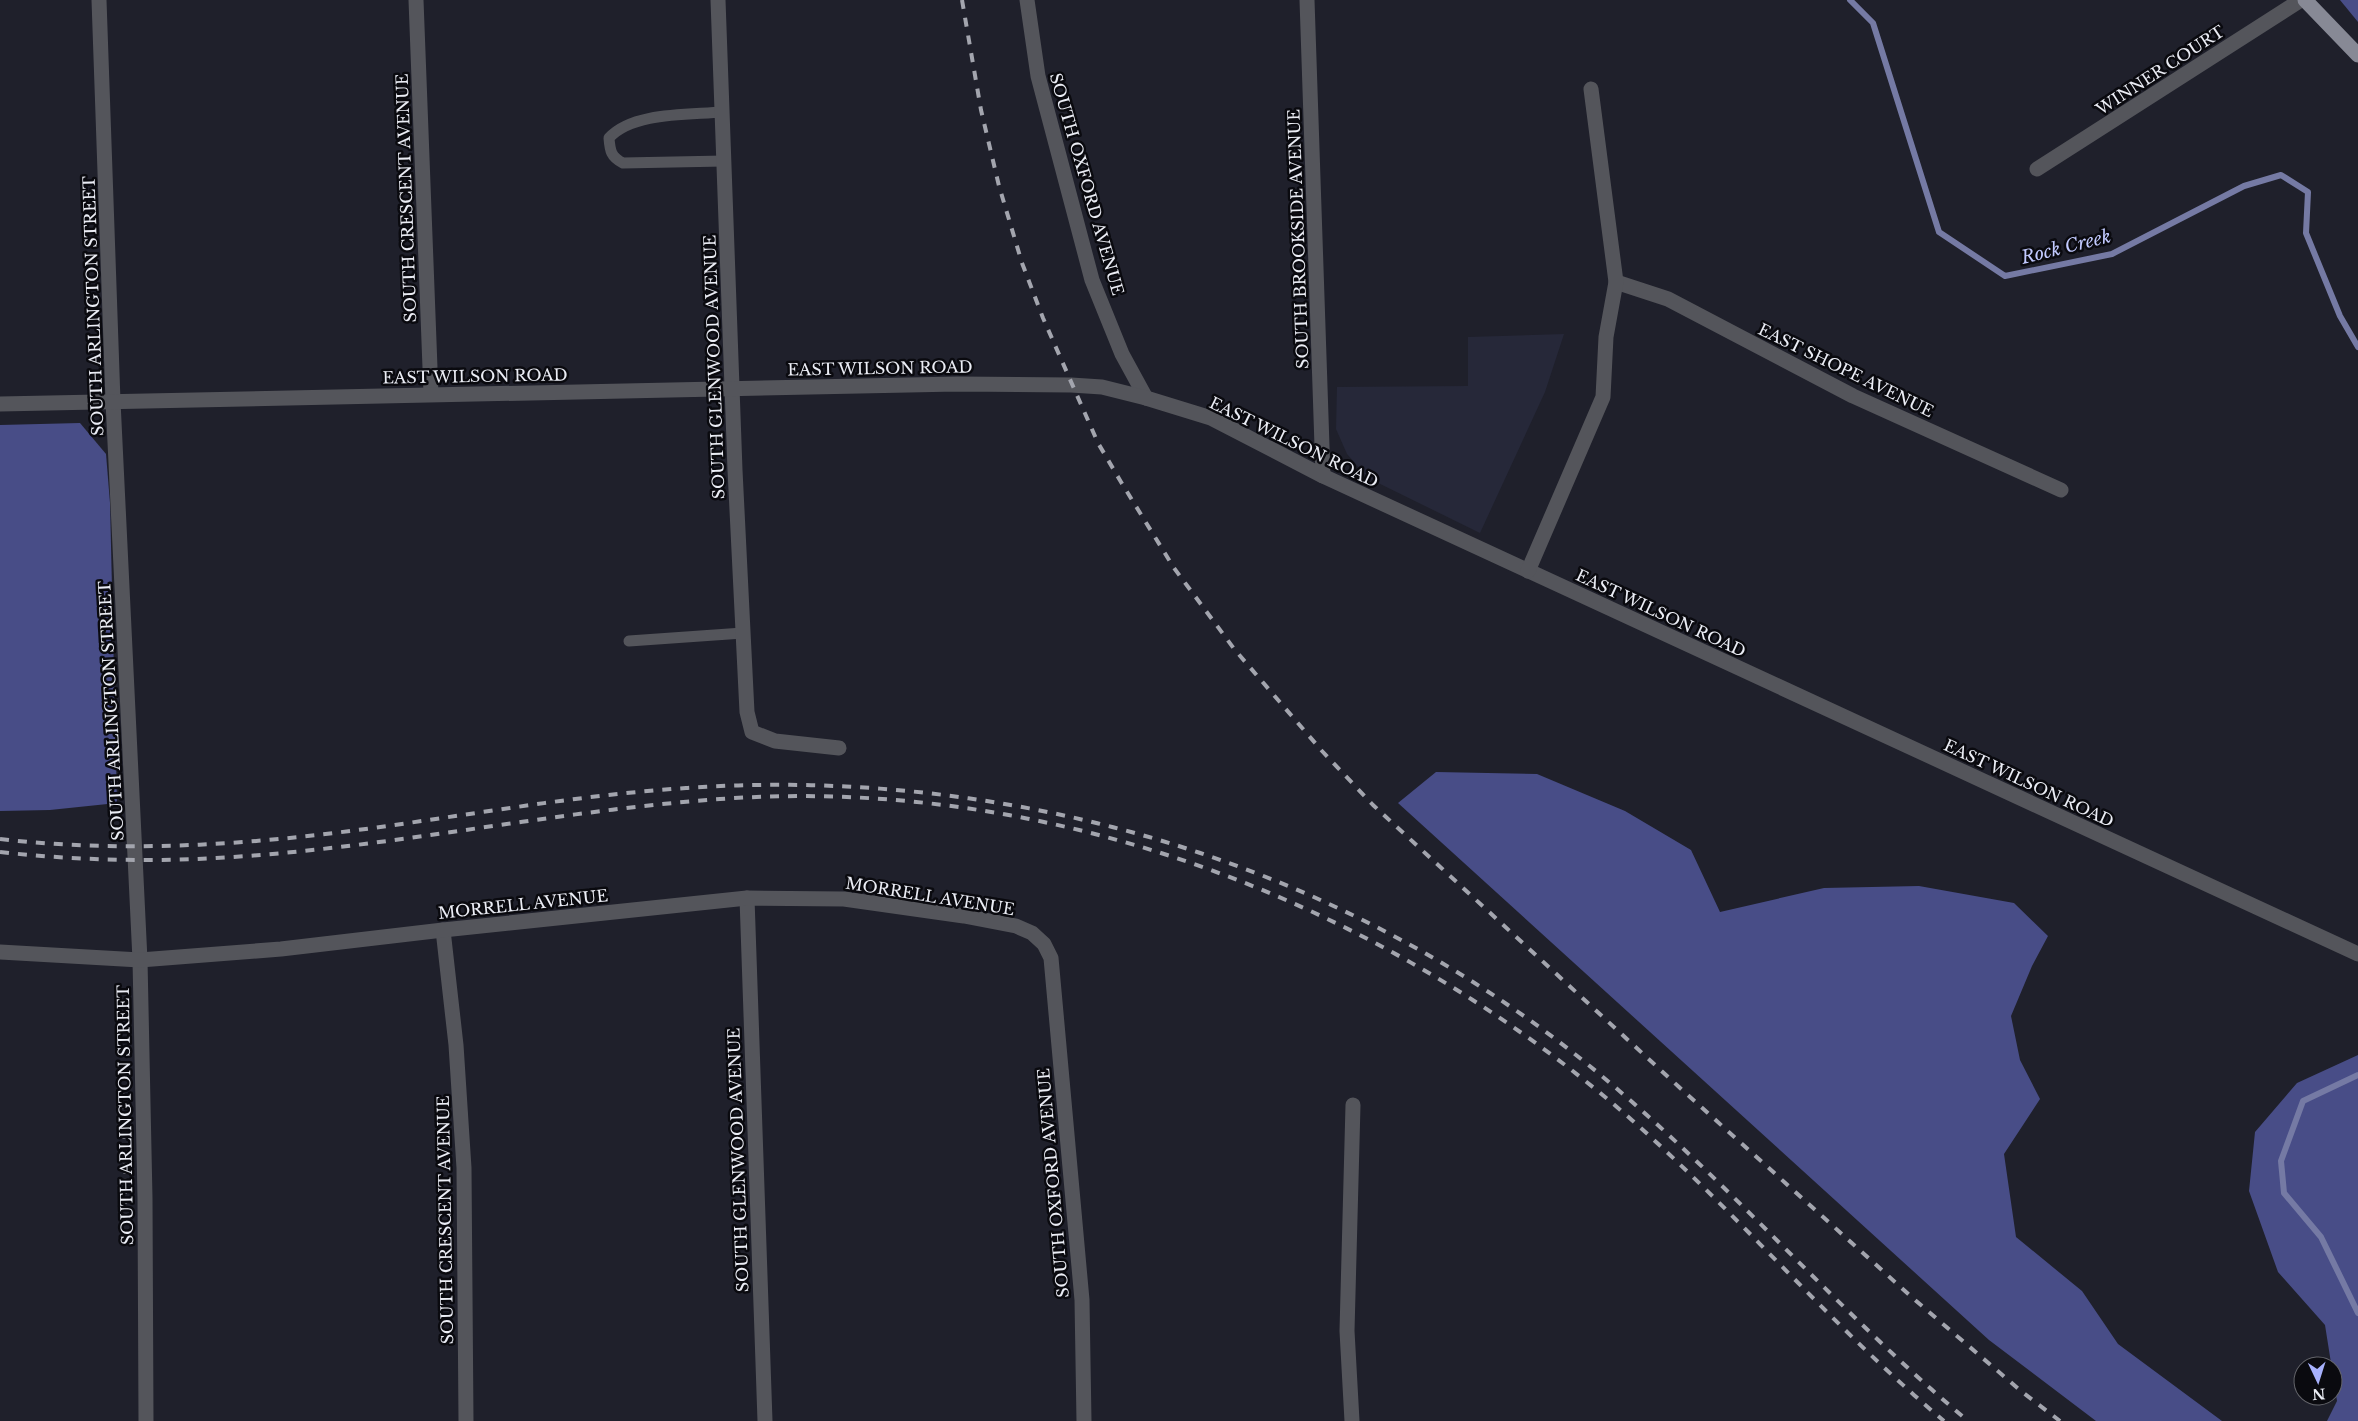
<svg xmlns="http://www.w3.org/2000/svg" width="2358" height="1421" font-family="'Libre Baskerville',serif">
<style>
.built{fill:#262839}
.forest{fill:#484d87}
.lines{fill:none;stroke-linecap:round;stroke-linejoin:round}
.stream{stroke:#757aa4;stroke-width:6}
.path{stroke:#6a6b75;stroke-width:3;stroke-dasharray:1 4;stroke-linecap:butt}
.lane{stroke:#54555b;stroke-width:11}
.street{stroke:#54555b;stroke-width:15}
.primary{stroke:#878995;stroke-width:15}
.rail{stroke:#a3a5ae;stroke-width:4;stroke-dasharray:9 9;stroke-linecap:butt}
.labels{text-anchor:middle;dominant-baseline:central;stroke-width:5;stroke-linejoin:round;paint-order:stroke}
.street-label{font-size:16px;fill:#ebedf5;stroke:#0a0a0f}
.water-label{font-size:18px;font-style:italic;fill:#c2caff;stroke:#0a0a0f}
</style>
<rect width="100%" height="100%" fill="#1f202b"/>
<path class="built" d="M1564 334 1545 392 1480 533 1368 478 1347 454 1336 429 1337 387 1468 386V337Z"/>
<g class="forest">
<path d="M2340 0H2358V22Z"/>
<path d="M80 423 106 454 110 503 117 803 50 810 0 811V425Z"/>
<path d="M1436 772 1537 774 1625 811 1691 850 1720 912 1824 888 1919 886 2014 903 2048 936 2032 966 2011 1016 2020 1060 2040 1099 2004 1154 2016 1237 2082 1291 2118 1344 2222 1421H2096L1989 1340 1398 803Z"/>
<path d="M2358 1055V1421H2327L2337 1401 2325 1325 2278 1272 2249 1191 2255 1132 2297 1083Z"/>
</g>
<g class="lines">
<g class="stream">
<path d="M1850 0 1873 23 1939 232 2005 276 2112 254 2244 186 2281 175 2308 192 2306 233 2340 316 2358 347"/>
<path d="M2358 1075 2303 1101 2281 1161 2284 1193 2321 1237 2358 1313"/>
</g>
<path class="path" d="M123 1093 126 1219"/>
<g class="lane">
<path d="M722 112C688 115 632 112 609 138 610 151 611 157 623 163L724 161"/>
<path d="M629 641 743 633"/>
</g>
<g class="street">
<path d="M99 0 113 401 140 960 145 1198 146 1421"/>
<path d="M416 0 431 394"/>
<path d="M718 0 735 470 747 712 752 732 775 741 839 748"/>
<path d="M1027 0 1038 76 1092 280 1122 354 1146 398"/>
<path d="M1307 0 1323 476"/>
<path d="M2037 169 2301 0"/>
<path d="M1616 282 1668 299 1853 396 2061 490"/>
<path d="M0 404 957 384 1071 385 1102 387 1146 398 1211 418 1323 476 2358 954"/>
<path d="M1528 571 1603 397 1606 337 1616 282 1591 89"/>
<path d="M747 898 765 1421"/>
<path d="M443 930 456 1045 464 1168 466 1421"/>
<path d="M0 952 140 960 281 949 443 930 747 898 844 899 964 916 1016 926 1032 933 1044 944 1051 958 1082 1300 1084 1421"/>
<path d="M1352 1421 1347 1331 1353 1105"/>
</g>
<path class="primary" d="M2305 0 2358 55"/>
<g class="rail">
<path d="M962 0 981 110 999 186 1022 263 1043 318 1098 443 1121 482 1174 568 1235 650 1322 751 1373 805 1679 1087 1915 1300 2021 1391 2060 1421"/>
<path d="M0 839C105 851 212 847 317 835 440 821 562 796 686 788 1002 766 1326 857 1576 1055 1716 1166 1831 1306 1968 1421"/>
<path d="M0 852C72 860 144 862 216 858 385 849 551 811 720 799 1049 775 1378 900 1625 1114 1736 1211 1831 1326 1944 1421"/>
</g>
</g>
<g class="labels">
<g class="street-label">
<text transform="translate(2160 70) rotate(-33)">WINNER COURT</text>
<text transform="translate(1087 184) rotate(74)">SOUTH OXFORD AVENUE</text>
<text transform="translate(406 198) rotate(-92)">SOUTH CRESCENT AVENUE</text>
<text transform="translate(1298 239) rotate(-92)">SOUTH BROOKSIDE AVENUE</text>
<text transform="translate(93 306) rotate(-92)">SOUTH ARLINGTON STREET</text>
<text transform="translate(714 367) rotate(-92)">SOUTH GLENWOOD AVENUE</text>
<text transform="translate(880 368) rotate(-1)">EAST WILSON ROAD</text>
<text transform="translate(1846 370) rotate(26)">EAST SHOPE AVENUE</text>
<text transform="translate(475 376) rotate(-1)">EAST WILSON ROAD</text>
<text transform="translate(1294 442) rotate(26)">EAST WILSON ROAD</text>
<text transform="translate(1661 613) rotate(25)">EAST WILSON ROAD</text>
<text transform="translate(111 711) rotate(-93)">SOUTH ARLINGTON STREET</text>
<text transform="translate(2029 783) rotate(25)">EAST WILSON ROAD</text>
<text transform="translate(930 896) rotate(9)">MORRELL AVENUE</text>
<text transform="translate(523 904) rotate(-6)">MORRELL AVENUE</text>
<text transform="translate(125 1115) rotate(-91)">SOUTH ARLINGTON STREET</text>
<text transform="translate(738 1160) rotate(-92)">SOUTH GLENWOOD AVENUE</text>
<text transform="translate(1053 1183) rotate(-95)">SOUTH OXFORD AVENUE</text>
<text transform="translate(445 1220) rotate(-91)">SOUTH CRESCENT AVENUE</text>
</g>
<g class="water-label">
<text transform="translate(2066 247) rotate(-14)">Rock Creek</text>
</g>
</g>
<g transform="translate(2318 1381) rotate(176)"><circle r="24" fill="#0a0a0f" stroke="#64656b"/>
<path d="M0-4L9 19L0 12L-9 19Z" fill="#a7b1fc"/>
<text y="-8" font-size="14" font-weight="bold" text-anchor="middle" fill="#ebedf5">N</text>
</g>
</svg>
